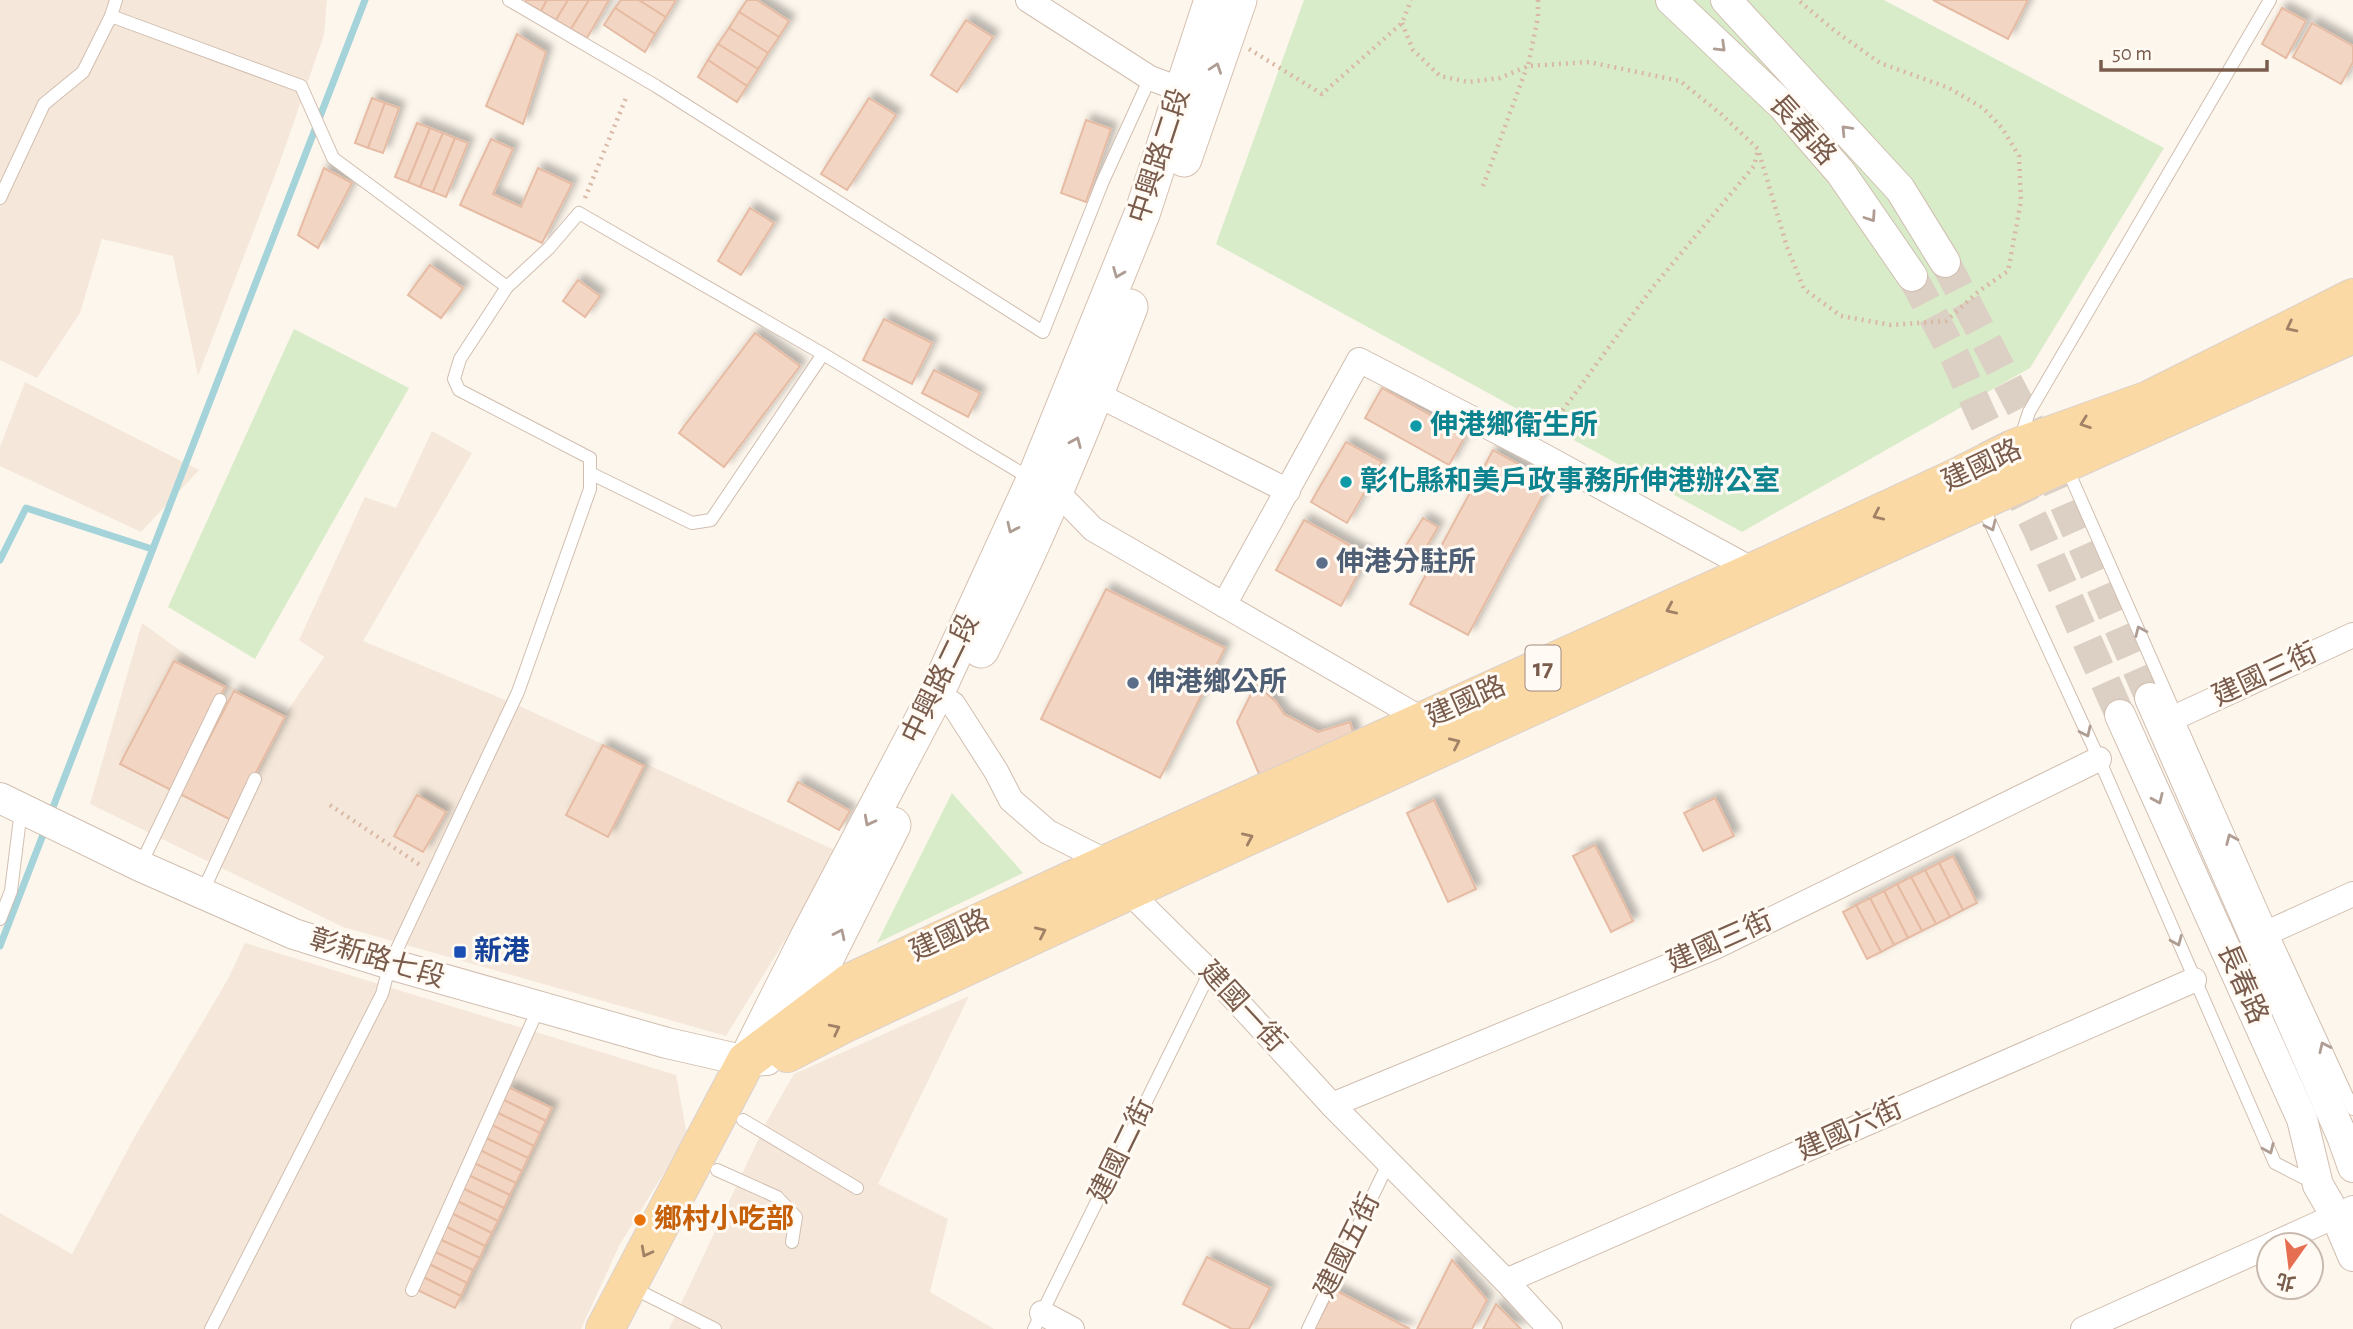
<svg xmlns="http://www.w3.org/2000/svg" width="2353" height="1329" font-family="'Alegreya Sans','Noto Sans TC',sans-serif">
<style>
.residential{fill:#f5e8da}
.green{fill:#d8ecc9}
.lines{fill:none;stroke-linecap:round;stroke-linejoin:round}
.stream{stroke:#a5d3da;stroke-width:7}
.building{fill:#f3d5c3;stroke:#e6bba3;stroke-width:2;filter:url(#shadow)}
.tertiary-tunnel{stroke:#dcd0c4;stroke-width:30;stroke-dasharray:30 15;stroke-linecap:butt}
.service-casing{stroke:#d1beb0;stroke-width:14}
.minor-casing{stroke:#d1beb0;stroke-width:26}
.tertiary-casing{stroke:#d1beb0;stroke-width:32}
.secondary-casing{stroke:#d6c0b0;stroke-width:37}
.primary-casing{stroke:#dad1cd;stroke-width:40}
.path{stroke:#d9b8a5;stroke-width:4.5;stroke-dasharray:2 5;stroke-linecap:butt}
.service{stroke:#fff;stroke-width:12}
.minor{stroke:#fff;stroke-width:24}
.tertiary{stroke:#fff;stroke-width:30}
.secondary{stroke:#fff;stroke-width:35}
.primary{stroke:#fbd9a5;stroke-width:38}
.oneway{stroke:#af9d94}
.oneway2{stroke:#a18267}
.culture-dot{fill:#0f9aa8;stroke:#fffaf3;stroke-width:2.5}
.service-dot{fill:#5c6f8a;stroke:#fffaf3;stroke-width:2.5}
.transit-dot{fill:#1a4fb4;stroke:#fffaf3;stroke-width:2.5}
.food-dot{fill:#e8710a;stroke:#fffaf3;stroke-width:2.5}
.labels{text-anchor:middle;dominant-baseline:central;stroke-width:6;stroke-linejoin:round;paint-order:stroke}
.shield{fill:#fffaf3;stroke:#a28b7f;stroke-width:2}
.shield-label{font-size:26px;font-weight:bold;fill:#7a5c4d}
.street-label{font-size:28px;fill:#7a5c4d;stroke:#fffaf3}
.culture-label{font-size:28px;font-weight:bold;fill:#0d838f;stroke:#fffaf3;text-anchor:start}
.service-label{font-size:28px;font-weight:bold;fill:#4e5e75;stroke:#fffaf3;text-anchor:start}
.transit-label{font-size:28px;font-weight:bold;fill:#164399;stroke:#fffaf3;text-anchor:start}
.food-label{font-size:28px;font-weight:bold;fill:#c56008;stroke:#fffaf3;text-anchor:start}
</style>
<defs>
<filter id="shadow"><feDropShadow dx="6" dy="-6" stdDeviation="3.5" flood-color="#0004"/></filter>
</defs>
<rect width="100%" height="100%" fill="#fdf6ec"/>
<g class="residential">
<path d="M0 0H327L324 35 280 162 198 376 173 256 102 239 80 313 37 378 0 360Z"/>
<path d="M25 382 199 470 141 532 0 466V447Z"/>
<path d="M432 431 472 453 363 641 517 705 839 852 726 1036 343 927 90 804 142 623 228 685 286 713 324 657 299 640 365 497 396 508Z"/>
<path d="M245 943 676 1075 687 1135 619 1246 581 1329H0V1213L72 1254 134 1138 228 979Z"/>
<path d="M969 996 878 1184 948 1219 930 1292 994 1329H669L767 1121 794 1074Z"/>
</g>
<g class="green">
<path d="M1304 0H1884L2164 148 2030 368 1742 532 1216 244Z"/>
<path d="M294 329 409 388 255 659 168 607Z"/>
<path d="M952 793 1023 873 877 943Z"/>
</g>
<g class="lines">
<g class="stream">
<path d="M0 560 26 508 152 549"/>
<path d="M50 815 365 0"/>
<path d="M0 946 46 827"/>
</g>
</g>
<g class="building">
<path d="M526 0H547L541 11 525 2Z"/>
<path d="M547 0H568L556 20 541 11Z"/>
<path d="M568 0H589L571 29 556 20Z"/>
<path d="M589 0H609L587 38 571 29Z"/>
<path d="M621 0H639L666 17 655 34 615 8Z"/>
<path d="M639 0H676L666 17Z"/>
<path d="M747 0H757L789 21 779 37 739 12Z"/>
<path d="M1933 0H2028L2008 39Z"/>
<path d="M615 8 655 34 645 52 604 25Z"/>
<path d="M2282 8 2306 21 2286 58 2262 44Z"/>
<path d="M739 12 779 37 768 53 729 28Z"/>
<path d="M966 20 993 37 957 92 931 75Z"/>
<path d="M2312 23 2353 46V62L2341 84 2293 57Z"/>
<path d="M729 28 768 53 758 69 718 44Z"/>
<path d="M517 34 546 52 523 124 486 106Z"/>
<path d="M718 44 758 69 747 86 708 60Z"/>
<path d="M708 60 747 86 737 102 698 77Z"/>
<path d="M372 98 385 103 368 148 355 143Z"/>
<path d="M869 98 896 115 847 190 821 174Z"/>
<path d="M385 103 399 108 383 153 368 148Z"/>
<path d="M1086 120 1111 129 1086 202 1061 193Z"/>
<path d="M417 123 430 128 408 182 395 177Z"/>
<path d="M430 128 443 133 420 187 408 182Z"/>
<path d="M443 133 455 138 433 192 420 187Z"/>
<path d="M455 138 468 143 446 197 433 192Z"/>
<path d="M491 139 513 149 493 194 521 207 538 168 572 184 542 243 460 205Z"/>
<path d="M324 168 352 183 318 248 298 235Z"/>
<path d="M750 208 774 223 741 275 718 261Z"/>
<path d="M430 265 463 288 441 318 408 295Z"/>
<path d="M578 280 600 296 585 317 563 301Z"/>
<path d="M884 319 932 343 912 384 863 360Z"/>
<path d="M755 333 800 366 724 467 679 433Z"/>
<path d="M934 370 980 393 968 417 922 393Z"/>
<path d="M1382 388 1466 435 1449 465 1365 418Z"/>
<path d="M1346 442 1382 462 1347 523 1311 502Z"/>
<path d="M1493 450 1550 482 1468 635 1410 604Z"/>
<path d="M1423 518 1438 527 1418 562 1402 552Z"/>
<path d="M1304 520 1368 555 1341 606 1276 570Z"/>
<path d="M1106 589 1225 648 1160 778 1041 719Z"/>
<path d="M174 661 225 687 171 790 120 764Z"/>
<path d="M1256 684 1276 702 1284 714 1318 732 1350 722 1355 738 1262 781 1237 722Z"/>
<path d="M234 691 285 717 231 820 180 794Z"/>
<path d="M603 745 644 766 608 837 566 815Z"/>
<path d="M798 782 850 811 839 830 788 801Z"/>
<path d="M417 795 446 812 423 852 394 836Z"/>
<path d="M1715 798 1734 836 1703 851 1684 813Z"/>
<path d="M1434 800 1476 889 1448 902 1407 813Z"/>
<path d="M1595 845 1633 921 1611 932 1573 856Z"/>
<path d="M1953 856 1977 903 1963 910 1939 863Z"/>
<path d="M1939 863 1963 910 1950 917 1925 870Z"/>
<path d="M1925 870 1950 917 1936 924 1911 877Z"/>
<path d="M1911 877 1936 924 1922 931 1897 884Z"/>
<path d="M1897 884 1922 931 1908 938 1884 891Z"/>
<path d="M1884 891 1908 938 1894 945 1870 898Z"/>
<path d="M1870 898 1894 945 1881 952 1856 905Z"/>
<path d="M1856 905 1881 952 1867 959 1843 912Z"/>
<path d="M508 1087 552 1108 546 1121 502 1099Z"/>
<path d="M502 1099 546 1121 540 1133 496 1112Z"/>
<path d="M496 1112 540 1133 534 1146 490 1124Z"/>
<path d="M490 1124 534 1146 528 1158 484 1137Z"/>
<path d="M484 1137 528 1158 522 1171 478 1149Z"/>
<path d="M478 1149 522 1171 516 1183 472 1162Z"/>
<path d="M472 1162 516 1183 510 1195 466 1174Z"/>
<path d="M466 1174 510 1195 504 1208 460 1187Z"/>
<path d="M460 1187 504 1208 498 1221 453 1199Z"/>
<path d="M453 1199 498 1221 492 1233 447 1211Z"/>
<path d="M447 1211 492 1233 485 1246 441 1224Z"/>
<path d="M441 1224 485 1246 480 1258 435 1237Z"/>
<path d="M435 1237 480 1258 473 1270 429 1249Z"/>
<path d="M429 1249 473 1270 467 1283 423 1261Z"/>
<path d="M1207 1257 1270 1288 1249 1329H1232L1183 1304Z"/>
<path d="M1452 1260 1487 1300 1472 1329H1417Z"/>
<path d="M423 1261 467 1283 461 1296 417 1274Z"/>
<path d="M417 1274 461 1296 455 1308 411 1287Z"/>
<path d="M1335 1290 1410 1329H1314Z"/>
<path d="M1496 1304 1521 1329H1483Z"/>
</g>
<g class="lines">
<g class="tertiary-tunnel">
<path d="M1945 262 2028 421 2150 698"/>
<path d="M1912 276 1955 357 1983 419 2036 526 2120 715"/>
</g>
<defs>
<g id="service">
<path d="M509 0 656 86 1043 332 1103 181 1150 78"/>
<path d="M111 16 301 86 333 158 507 287"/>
<path d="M0 198 44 104 83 72 111 16 116 0"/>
<path d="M2021 437 2029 412 2270 0"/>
<path d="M2066 466 2271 931 2353 1109"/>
<path d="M590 473 692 523 711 520 823 354"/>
<path d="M1982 505 2099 759 2275 1163 2316 1184"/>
<path d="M140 866 220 700"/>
<path d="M202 893 255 779"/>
<path d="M0 919 11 891 21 810"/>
<path d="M743 1120 857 1188"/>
<path d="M717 1170 777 1197 796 1217 792 1242"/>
<path d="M631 1287 715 1329"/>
<path d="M412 1290 539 1007"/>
<path d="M211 1329 382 994 390 964 518 692 590 489V458L459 390 454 379 460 359 507 287 549 248 579 213 823 354 1033 480"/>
<path d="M1034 1329 1210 972"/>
<path d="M1308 1329 1389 1162"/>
</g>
<g id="minor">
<path d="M1028 0 1150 78 1182 90 1195 97"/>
<path d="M1084 388 1288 491"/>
<path d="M1043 485 1056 491 1093 529 1425 721"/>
<path d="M1224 605 1359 360 1533 450 1755 571"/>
<path d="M936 694 953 704 996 771 1011 800 1048 832 1109 863 1128 891 1210 972 1332 1105 1506 1281 1550 1329"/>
<path d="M2178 716 2353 635"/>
<path d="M2271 931 2353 894"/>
<path d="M1332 1105 1715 947 2099 759"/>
<path d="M2271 1245 2353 1208"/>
<path d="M1506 1281 2194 980"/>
<path d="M1042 1313 1072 1329"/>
<path d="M2083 1329 2269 1246"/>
</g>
<g id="tertiary">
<path d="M1671 0 1783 106 1841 173 1912 276"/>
<path d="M1726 0 1900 189 1945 262"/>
<path d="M2150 698 2342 1136 2353 1167"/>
<path d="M2120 715 2302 1119 2318 1185 2336 1216 2353 1256"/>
<path d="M0 798 140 866 294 934 390 964 667 1043 746 1061 767 1060"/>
</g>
<g id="secondary">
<path d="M1184 159 1239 0"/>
<path d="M981 650C1038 539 1085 423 1130 307"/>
<path d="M791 1028 893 825"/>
<path d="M746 1061 808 937 936 694 1034 480 1142 214 1212 0"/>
</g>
<g id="primary">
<path d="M787 1053 847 1022 1128 891 1980 501 2353 334"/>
<path d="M605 1329 746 1061 851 982 1109 863 1755 571 1954 479 2018 447 2149 400 2353 298"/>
</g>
</defs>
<use href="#service" class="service-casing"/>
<use href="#minor" class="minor-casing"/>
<use href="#tertiary" class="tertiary-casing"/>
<use href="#secondary" class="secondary-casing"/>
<use href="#primary" class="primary-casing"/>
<g class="path">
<path d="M1538 0V17L1528 66 1589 62 1680 81 1721 114 1758 149 1787 247 1804 289 1841 316 1891 325 1946 321 1979 291 2008 271 2021 201 2019 156 2002 128 1983 108 1949 88 1880 63 1835 31 1798 0"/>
<path d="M1402 23 1413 50 1440 76 1468 82 1500 78 1528 66"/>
<path d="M1249 49 1322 94 1402 23 1411 0"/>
<path d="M1483 186 1527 67"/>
<path d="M585 198 626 98"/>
<path d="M1546 433 1653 287 1754 166 1758 150"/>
<path d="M330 805 420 865"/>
</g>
<use href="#service" class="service"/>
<use href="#minor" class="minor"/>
<use href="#tertiary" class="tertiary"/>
<use href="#secondary" class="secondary"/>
<use href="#primary" class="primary"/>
</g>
<defs><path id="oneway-chevron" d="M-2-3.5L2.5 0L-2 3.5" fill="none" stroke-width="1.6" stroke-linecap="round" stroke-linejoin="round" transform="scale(1.75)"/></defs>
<g class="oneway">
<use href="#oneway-chevron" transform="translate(1721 47) rotate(44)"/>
<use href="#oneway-chevron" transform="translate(1216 68) rotate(-71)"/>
<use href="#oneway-chevron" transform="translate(1846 130) rotate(-133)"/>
<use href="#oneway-chevron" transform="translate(1871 217) rotate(56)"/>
<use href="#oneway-chevron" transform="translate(1118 273) rotate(112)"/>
<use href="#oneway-chevron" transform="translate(1076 442) rotate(-67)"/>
<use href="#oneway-chevron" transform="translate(1991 526) rotate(65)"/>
<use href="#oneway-chevron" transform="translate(1012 528) rotate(115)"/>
<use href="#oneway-chevron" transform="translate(2140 631) rotate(-114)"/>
<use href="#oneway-chevron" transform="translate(2086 732) rotate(65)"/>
<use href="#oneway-chevron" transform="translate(2158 799) rotate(66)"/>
<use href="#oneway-chevron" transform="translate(869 821) rotate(118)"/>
<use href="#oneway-chevron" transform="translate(2231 839) rotate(-113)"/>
<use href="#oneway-chevron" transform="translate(840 934) rotate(-64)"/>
<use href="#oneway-chevron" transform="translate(2177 941) rotate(67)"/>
<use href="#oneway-chevron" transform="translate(2324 1047) rotate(-115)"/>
<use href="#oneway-chevron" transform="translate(2269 1149) rotate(66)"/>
</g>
<g class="oneway2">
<use href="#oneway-chevron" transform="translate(2291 327) rotate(153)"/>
<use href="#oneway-chevron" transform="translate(2085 423) rotate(160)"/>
<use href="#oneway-chevron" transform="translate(1878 515) rotate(155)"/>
<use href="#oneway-chevron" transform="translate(1671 609) rotate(156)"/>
<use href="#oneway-chevron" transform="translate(1455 743) rotate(-25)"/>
<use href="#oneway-chevron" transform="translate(1248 838) rotate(-24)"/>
<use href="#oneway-chevron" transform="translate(1041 932) rotate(-25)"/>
<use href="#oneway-chevron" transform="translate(835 1029) rotate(-27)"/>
<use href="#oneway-chevron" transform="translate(646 1252) rotate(118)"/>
</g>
<g class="culture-dot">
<circle cx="1416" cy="426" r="7"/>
<circle cx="1346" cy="482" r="7"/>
</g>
<g class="service-dot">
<circle cx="1322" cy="563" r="7"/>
<circle cx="1133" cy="683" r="7"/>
</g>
<rect class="transit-dot" x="453" y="945" width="14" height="14" rx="3.5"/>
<circle class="food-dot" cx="640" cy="1220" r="7"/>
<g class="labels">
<rect class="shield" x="1525.5" y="645.5" width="35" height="45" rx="5"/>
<g class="shield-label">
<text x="1543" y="668">17</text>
</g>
<g class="street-label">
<text transform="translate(1802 130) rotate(48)">長春路</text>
<text transform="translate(1160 156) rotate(-72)">中興路二段</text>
<text transform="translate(1982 466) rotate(-25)">建國路</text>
<text transform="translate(2265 675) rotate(-25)">建國三街</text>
<text transform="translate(941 679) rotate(-64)">中興路二段</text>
<text transform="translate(1466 702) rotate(-24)">建國路</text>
<text transform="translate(950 936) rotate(-25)">建國路</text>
<text transform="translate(1720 942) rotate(-24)">建國三街</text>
<text transform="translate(377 959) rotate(17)">彰新路七段</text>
<text transform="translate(2242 984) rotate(66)">長春路</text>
<text transform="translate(1242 1007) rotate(47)">建國一街</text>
<text transform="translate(1850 1130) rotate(-24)">建國六街</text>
<text transform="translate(1122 1151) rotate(-64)">建國二街</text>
<text transform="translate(1348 1246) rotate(-64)">建國五街</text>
</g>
<g class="culture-label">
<text x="1430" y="426">伸港鄉衛生所</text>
<text x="1360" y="482">彰化縣和美戶政事務所伸港辦公室</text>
</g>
<g class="service-label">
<text x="1336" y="563">伸港分駐所</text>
<text x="1147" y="683">伸港鄉公所</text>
</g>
<g class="transit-label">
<text x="474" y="952">新港</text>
</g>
<g class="food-label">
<text x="654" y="1220">鄉村小吃部</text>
</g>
</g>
<g transform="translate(2290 1266) rotate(194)"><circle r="33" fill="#fffaf3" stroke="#cabbb1" stroke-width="2"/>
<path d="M0-5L12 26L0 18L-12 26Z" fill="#e76f51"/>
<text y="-10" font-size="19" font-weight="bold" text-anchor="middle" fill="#7a5c4d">北</text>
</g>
<path d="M2101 60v10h166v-10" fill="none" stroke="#7a5c4d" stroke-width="3.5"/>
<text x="2112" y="60" font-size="21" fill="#7a5c4d" stroke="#fffaf3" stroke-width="5" paint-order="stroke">50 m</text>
</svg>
